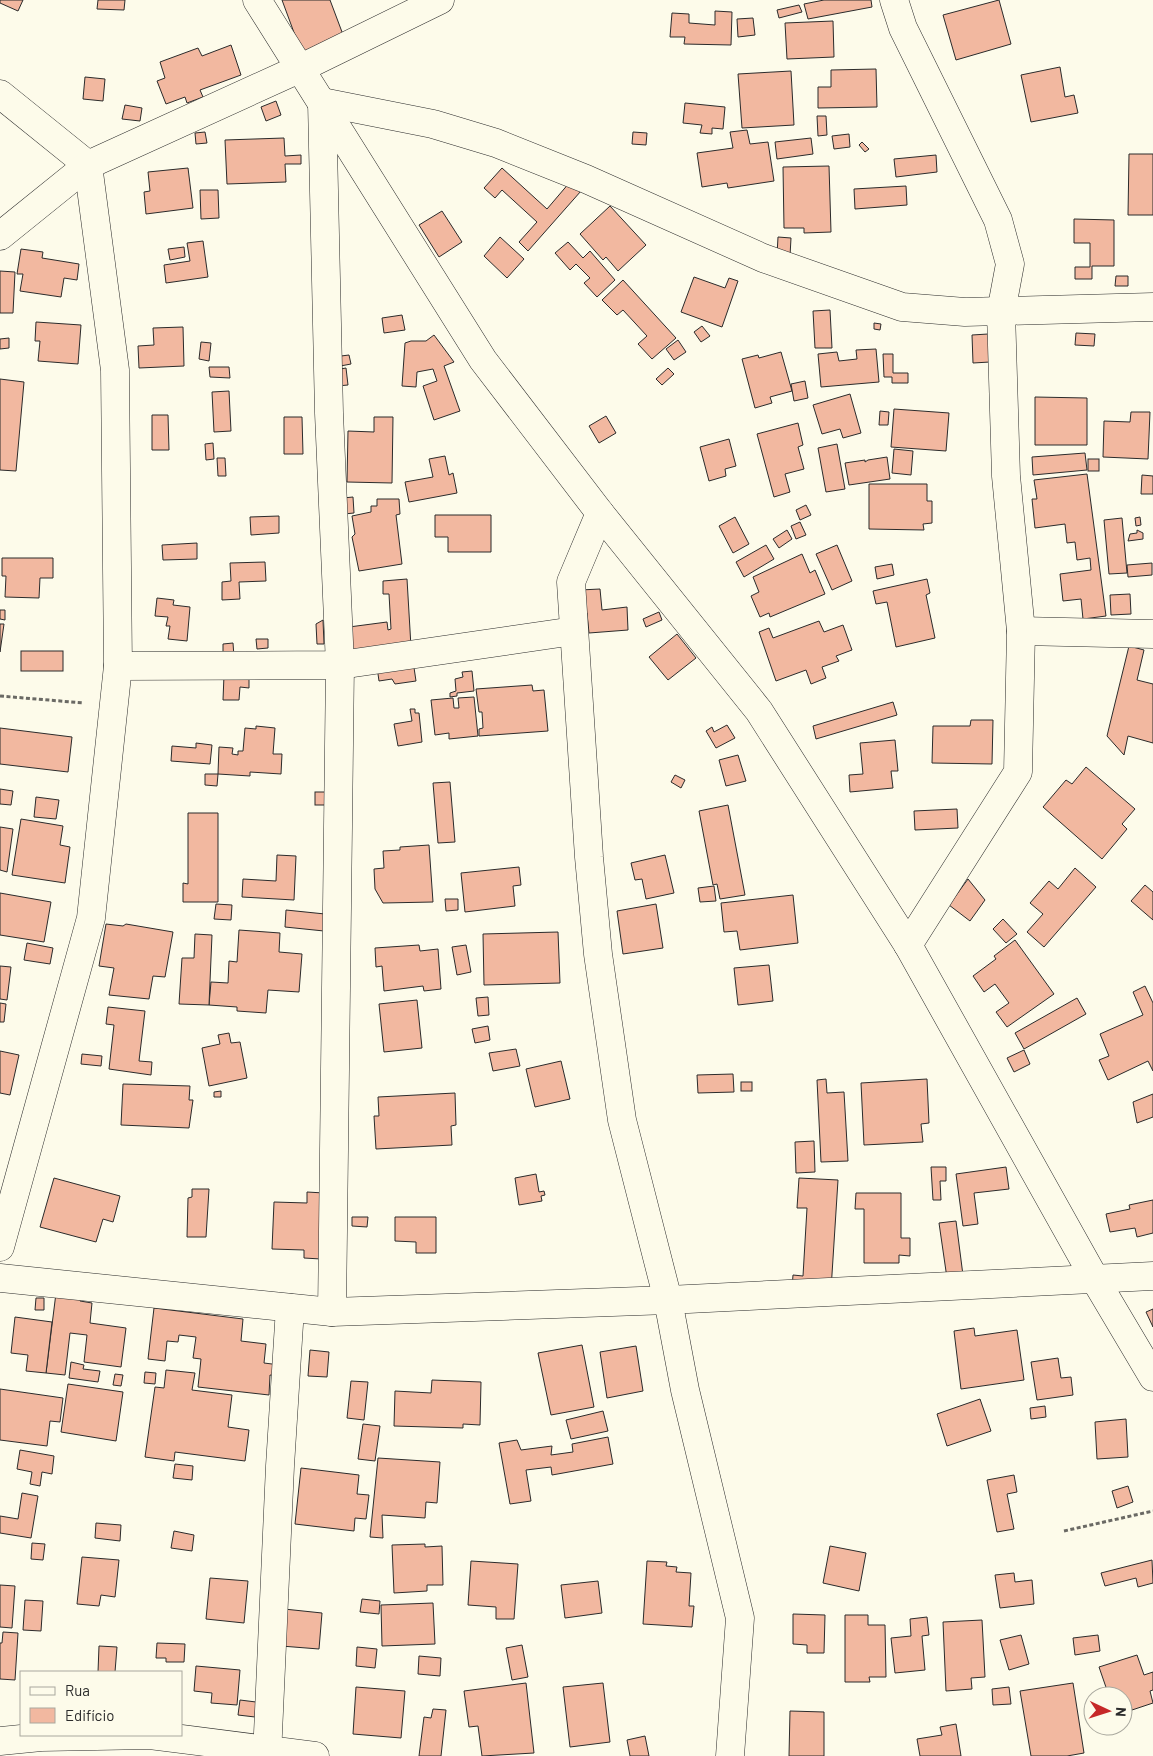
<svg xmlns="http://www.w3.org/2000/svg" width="1153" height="1756" font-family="Barlow,sans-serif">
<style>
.building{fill:#f2b8a0;stroke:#2b2b2b}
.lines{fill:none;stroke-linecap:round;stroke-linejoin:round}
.minor-casing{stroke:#2b2b2b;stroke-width:29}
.path{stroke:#6a6964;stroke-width:3;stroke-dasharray:4 2.5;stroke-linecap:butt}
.minor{stroke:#fdfbea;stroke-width:28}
</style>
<rect width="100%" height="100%" fill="#fdfbea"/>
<g class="building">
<path d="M0 0H23L18 11 0 3Z"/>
<path d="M98 0H125L124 10 97 9Z"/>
<path d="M282 0H330L345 40 303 57Z"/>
<path d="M824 0H871L872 7 808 19 804 4Z"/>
<path d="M999 0 1011 44 956 60 943 15Z"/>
<path d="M799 5 802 12 779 18 777 10Z"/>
<path d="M715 11 732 12 731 45 684 44 685 37H670L672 13 689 14V23L715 25Z"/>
<path d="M753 18 755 35 738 37 737 19Z"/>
<path d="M833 21 834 57 787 59 785 23Z"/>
<path d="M231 45 241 75 200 90 203 97 187 103 185 97 166 104 157 81 165 78 160 62 198 48 202 56Z"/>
<path d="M1060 67 1065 97 1074 95 1078 113 1031 122 1021 75Z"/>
<path d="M876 69 877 107 818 108V87H831V70Z"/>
<path d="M791 71 794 125 742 128 738 74Z"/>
<path d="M85 77 105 79 103 101 83 99Z"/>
<path d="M276 101 281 115 266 121 261 107Z"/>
<path d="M685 103 725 107 723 129 712 128V134L700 133 702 125 683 123Z"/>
<path d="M125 105 142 108 140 121 122 119Z"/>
<path d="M817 116H826L827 135 818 136Z"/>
<path d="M747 130 750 144 768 142 774 181 728 188 727 183 702 187 697 153 733 148 730 132Z"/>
<path d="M205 132 207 143 196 144 195 133Z"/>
<path d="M633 132 647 133 646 145 632 144Z"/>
<path d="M849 134 850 147 834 149 832 136Z"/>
<path d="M284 138 285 156 301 155V164H285L286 182 227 184 225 140Z"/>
<path d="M811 138 813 154 777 159 775 142Z"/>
<path d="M862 142 869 149 865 152 859 145Z"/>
<path d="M1129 154H1153V215H1128Z"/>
<path d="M936 155 937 172 896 177 894 159Z"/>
<path d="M829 166 831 232 804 233V228H784L783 167Z"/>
<path d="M188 168 193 208 146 214 144 192 150 191 148 172Z"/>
<path d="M502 168 547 209 570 182 581 191 528 251 519 242 537 222 502 190 495 198 484 188Z"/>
<path d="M906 186 907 205 855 209 854 189Z"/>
<path d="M200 190H218L219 218 201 219Z"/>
<path d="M610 206 646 245 618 271 606 257 603 260 580 234Z"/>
<path d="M442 211 462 242 439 257 419 225Z"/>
<path d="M1074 219 1114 220V266H1092V279H1075V267H1090V243H1074Z"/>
<path d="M500 237 524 259 507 278 484 256Z"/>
<path d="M778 237 791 238 790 256 777 255Z"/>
<path d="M203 241 208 277 166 283 164 265 190 261 187 243Z"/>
<path d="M568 242 583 258 590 251 615 280 597 297 584 283 590 278 576 264 570 270 555 253Z"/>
<path d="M184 247 185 257 170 260 168 249Z"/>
<path d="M21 249 43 252 42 258 79 264 77 280 64 278 61 297 20 291 23 274H17Z"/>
<path d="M0 271 15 272 13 313H0Z"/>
<path d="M1116 276H1128V286H1115Z"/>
<path d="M694 277 725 288 729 278 738 281 722 327 681 312Z"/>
<path d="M623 280 676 338 652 359 638 344 647 336 623 310 617 315 602 300Z"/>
<path d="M830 310 832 348H815L813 311Z"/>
<path d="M402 315 405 330 384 333 382 318Z"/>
<path d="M36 322 81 325 78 364 38 361 40 341H35Z"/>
<path d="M874 323 881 324 880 330 874 329Z"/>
<path d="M702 326 710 336 701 342 694 332Z"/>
<path d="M183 327 184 366 139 368 138 346 154 345 153 328Z"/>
<path d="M1076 333 1095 334 1094 346 1075 345Z"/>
<path d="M988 334 990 362 973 363 972 335Z"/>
<path d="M434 335 454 362 444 366 460 411 434 420 423 386 437 381 433 369 417 372 416 387 402 386 405 343 411 341H426Z"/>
<path d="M9 338V348L0 349V339Z"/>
<path d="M678 340 686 352 674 360 666 349Z"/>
<path d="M201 342 211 343 209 361 199 359Z"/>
<path d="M876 349 879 382 821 387 818 354 837 352 839 361 857 359 856 350Z"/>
<path d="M781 352 792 391 770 397 772 403 755 408 742 359 758 355 759 358Z"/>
<path d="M883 354H893V373H908V383H892V377H884Z"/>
<path d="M349 355 351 364 335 367 333 357Z"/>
<path d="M209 367H229L230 378 210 377Z"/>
<path d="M346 368 348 385 337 386 335 370Z"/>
<path d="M668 368 674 374 662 385 656 379Z"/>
<path d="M0 379 24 382 16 471 0 470Z"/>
<path d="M805 381 808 398 794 401 791 384Z"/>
<path d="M229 391 231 431 214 432 212 392Z"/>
<path d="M850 394 861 433 843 438 840 429 822 434 813 405Z"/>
<path d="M1035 397 1087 398V445H1035Z"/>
<path d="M894 409 949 413 946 451 891 447Z"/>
<path d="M880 411 889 412 888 425H879Z"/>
<path d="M1131 412H1150L1148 459 1103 457 1104 421 1130 422Z"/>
<path d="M152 415H168L169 450H152Z"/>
<path d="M606 416 616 433 599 443 589 426Z"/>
<path d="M284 417H302L303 454H284Z"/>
<path d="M374 417H393L392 483 347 482 348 431 374 432Z"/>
<path d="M798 423 803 445 798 447 804 469 785 474 790 492 774 497 757 434Z"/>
<path d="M729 439 736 466 725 469 726 476 709 481 700 447Z"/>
<path d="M213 443 214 459 206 460 205 444Z"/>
<path d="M837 444 845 489 826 492 818 448Z"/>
<path d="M894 449 913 451 911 475 892 473Z"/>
<path d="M1085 453 1087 470 1033 475 1032 457Z"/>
<path d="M445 456 449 475 453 473 457 493 409 502 405 482 433 477 429 459Z"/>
<path d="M887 457 890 479 849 485 845 463 865 460V462L868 460Z"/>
<path d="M217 458H225L226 476H218Z"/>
<rect x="1088" y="459" width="11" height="12"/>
<path d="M1087 474 1106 616 1083 619 1081 599 1063 601 1060 574 1091 570 1090 558 1077 560 1075 542 1067 543 1065 524 1035 528 1032 499H1037L1034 480Z"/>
<path d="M1142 475 1153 476V494H1141Z"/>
<path d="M869 484H927V501H932V523L923 524 924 530 869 529Z"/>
<path d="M353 497 354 513 344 514 343 498Z"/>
<path d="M377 499H399L400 514 396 515 402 564 359 571 352 537 355 534 352 516 371 512V506H377Z"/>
<path d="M806 505 811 515 800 520 796 510Z"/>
<path d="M435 515H491V552H448V537H435Z"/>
<path d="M279 516V533L251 535 250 517Z"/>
<path d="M735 517 749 544 733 553 719 526Z"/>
<path d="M1140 517 1141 525 1136 526 1135 518Z"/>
<path d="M1122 518 1127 573 1109 574 1104 520Z"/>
<path d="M800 522 806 535 796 539 791 526Z"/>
<path d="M787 530 792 539 779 548 773 539Z"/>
<path d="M1137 530 1143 533V539L1128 541 1130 534 1137 533Z"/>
<path d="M197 543V559L163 560 162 545Z"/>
<path d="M766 545 774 559 744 577 736 562Z"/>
<path d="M837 545 852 581 832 590 816 554Z"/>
<path d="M802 554 810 573 815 570 825 594 770 617 769 613 760 617 751 596 759 592 753 577Z"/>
<path d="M2 558H53V578H40L39 598 5 597 6 576H2Z"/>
<path d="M265 562 266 581 239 582 240 599 222 600V582L231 581 230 563Z"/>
<path d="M1152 563V575L1128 577 1127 565Z"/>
<path d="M892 564 894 575 877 579 875 567Z"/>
<path d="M407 579 411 647 346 653 349 627 387 622 388 630 391 629 389 594H383V581Z"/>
<path d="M927 579 930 593 926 595 935 638 896 647 887 602 876 604 873 591Z"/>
<path d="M600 589 602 610 627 607 628 630 589 633 587 613H582L580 590Z"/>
<path d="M1130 594 1131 614 1111 615 1110 595Z"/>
<path d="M157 598 174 600 173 605 190 607 187 641 168 639 170 626H166L168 617 155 616Z"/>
<path d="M0 610H5V620L0 619Z"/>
<path d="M659 612 662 620 646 627 643 619Z"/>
<path d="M323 620 324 644H317L316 624Z"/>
<path d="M819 621 824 632 843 625 852 650 836 656 839 661 822 667 826 678 811 684 806 670 776 681 759 632 769 628 773 638Z"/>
<path d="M0 624H4L0 652Z"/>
<path d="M677 634 696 658 668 680 649 657Z"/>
<path d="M256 639H268V648L257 649Z"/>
<path d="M233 643 234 657 223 658V644Z"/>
<path d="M1129 646 1144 650 1137 680 1153 684V743L1128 736 1124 755 1107 736Z"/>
<rect x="21" y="651" width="42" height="20"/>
<path d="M413 661 416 681 395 684 392 679 379 681 377 667Z"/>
<path d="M472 671 474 691 457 693V696L450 697V693L456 691 455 679 463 677 462 672Z"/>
<path d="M224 675H249V688L240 687 239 700H223Z"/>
<path d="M532 685 533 691 544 690 548 731 479 736V729L483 728 482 712H479L476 689Z"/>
<path d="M474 697 478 736 449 739V733L435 735 431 700 453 698 454 708H459L458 698Z"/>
<path d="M893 702 897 715 816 739 813 726Z"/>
<path d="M410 709H415V713H419L422 742 398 746 394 724 412 721Z"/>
<path d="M971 720H993L992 764 932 763 933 726H970Z"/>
<path d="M727 725 735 738 716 748 706 731 712 727 714 732Z"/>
<path d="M256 726 275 728 273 754H282L281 774 250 772V776L218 774 219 747 233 748 232 754 238 755V751H243L245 728 256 729Z"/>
<path d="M0 728 72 737 68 772 0 764Z"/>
<path d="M895 740 898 771H891L893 788 850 792 849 775 863 774 860 743Z"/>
<path d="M196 743 212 745 210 764 171 761 172 746 196 748Z"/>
<path d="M738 755 746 781 726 786 719 760Z"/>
<path d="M1086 767 1135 809 1122 824 1127 829 1102 859 1043 807 1066 780 1072 784Z"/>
<path d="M205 774H218L217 786 205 785Z"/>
<path d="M675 775 685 780 681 788 671 782Z"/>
<path d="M450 782 455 842 438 843 433 783Z"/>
<path d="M0 789 13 791 11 805 0 804Z"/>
<rect x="315" y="792" width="17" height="13"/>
<path d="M36 797 59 800 56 819 34 817Z"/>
<path d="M728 805 745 895 720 899 717 884 713 885 699 811Z"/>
<path d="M957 809 958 828 915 830 914 811Z"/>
<path d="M188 813H218V902H183V883L188 884Z"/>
<path d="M21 819 63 826 60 845 70 847 65 883 12 875Z"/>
<path d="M0 827 13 829 7 872 0 870Z"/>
<path d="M429 845 433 902 383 903 375 889 374 869 384 868 383 851 400 850V847Z"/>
<path d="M277 855 296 856 294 900 242 897 243 879 276 881Z"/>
<path d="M665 855 674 893 646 899 642 879 635 880 631 863Z"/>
<path d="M519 867 521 885 513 886 515 906 465 912 461 873Z"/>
<path d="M1075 868 1096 887 1044 947 1027 932 1043 914 1030 903 1049 881 1058 889Z"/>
<path d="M968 879 985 900 970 921 949 905Z"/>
<path d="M1145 885 1153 892V920L1131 901Z"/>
<path d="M714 886 716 901 700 902 698 888Z"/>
<path d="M0 893 51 902 44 942 0 935Z"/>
<path d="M793 895 798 943 740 950 737 931 724 932 721 903Z"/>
<path d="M445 899H458V910L446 911Z"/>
<path d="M216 904 232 905 231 920 214 919Z"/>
<path d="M656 904 663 948 623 954 617 911Z"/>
<path d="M286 910 325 914 324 931 285 927Z"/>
<path d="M1003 919 1017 934 1006 943 993 929Z"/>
<path d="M106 924 123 926 126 924 173 932 165 977 153 976 149 999 109 995 114 968 99 966Z"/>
<path d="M239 930 280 933 279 952 302 954 299 992 268 990 266 1013 237 1011V1007L209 1005 211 982 228 983 229 961 237 962Z"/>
<path d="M558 932 560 983 484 985 483 934Z"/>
<path d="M195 934 212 935 209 1005 179 1004 182 958H194Z"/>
<path d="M1015 940 1054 994 1007 1027 996 1012 1009 1003 995 984 984 992 973 976 996 959 994 956Z"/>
<path d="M27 943 53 948 50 964 24 960Z"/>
<path d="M419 945 420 951 438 949 441 989 424 991 423 986 384 991 382 966 376 967 375 948Z"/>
<path d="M466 945 471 972 457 975 452 947Z"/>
<path d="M769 965 773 1001 738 1005 734 968Z"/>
<path d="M0 966 11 967 7 1000 0 999Z"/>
<path d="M1145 986 1153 1003V1071L1148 1061 1108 1080 1099 1060 1109 1056 1100 1034 1143 1015 1133 992Z"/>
<path d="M488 997 489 1015 478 1016 476 998Z"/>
<path d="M1077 998 1086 1014 1024 1049 1015 1033Z"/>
<path d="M417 1000 422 1048 384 1052 379 1004Z"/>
<path d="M0 1003 6 1004 4 1022H0Z"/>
<path d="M108 1007 145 1011 139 1061 152 1062 151 1075 109 1069 114 1025 106 1024Z"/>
<path d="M488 1026 490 1040 475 1043 472 1029Z"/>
<path d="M229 1033 231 1043 240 1042 247 1078 209 1086 202 1048 220 1044 218 1035Z"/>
<path d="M516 1049 520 1066 493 1071 489 1053Z"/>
<path d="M1024 1050 1030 1064 1014 1072 1007 1058Z"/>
<path d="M0 1051 19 1055 10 1095 0 1093Z"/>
<path d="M82 1054 102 1056 101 1066 81 1064Z"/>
<path d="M561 1061 570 1099 535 1107 526 1069Z"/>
<path d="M733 1074 734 1092 698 1093 697 1075Z"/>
<path d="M826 1079 827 1093 844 1092 848 1161 821 1162 817 1080Z"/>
<path d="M927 1079 929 1123 921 1124 923 1142 864 1145 861 1083Z"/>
<rect x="741" y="1082" width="11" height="9"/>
<path d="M123 1084 190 1086 189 1100H193L189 1128 121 1125Z"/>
<path d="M221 1091V1097H214V1092Z"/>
<path d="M455 1093 456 1125 451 1126 452 1145 376 1149 374 1116H379L378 1097Z"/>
<path d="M1153 1094V1117L1137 1123 1133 1102Z"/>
<path d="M814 1141 815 1172 796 1173 795 1142Z"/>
<path d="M931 1167H946V1181H940L941 1200H933Z"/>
<path d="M1006 1167 1009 1189 974 1193 978 1224 963 1226 956 1174Z"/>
<path d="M536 1174 539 1192 544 1191 545 1195 541 1196 542 1201 519 1205 515 1178Z"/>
<path d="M54 1178 120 1196 113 1222 103 1219 96 1242 40 1227Z"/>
<path d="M799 1178 838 1180 831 1290 792 1288 793 1275 803 1276 807 1208H797Z"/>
<path d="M192 1189H209L206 1237H187L188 1198 192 1197Z"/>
<path d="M307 1192 324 1193 321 1259 304 1258V1250L272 1249 274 1202 307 1203Z"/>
<path d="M856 1193H901V1238H910V1256L899 1255V1263H864V1209H855Z"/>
<path d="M1153 1200V1233L1137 1237 1135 1228 1110 1232 1106 1214 1130 1209 1129 1205Z"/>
<path d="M352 1217H368L367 1227 352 1226Z"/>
<path d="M395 1217H436V1253H416V1242L395 1241Z"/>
<path d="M956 1221 964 1283 948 1285 939 1223Z"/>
<path d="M56 1293 81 1297 80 1301 92 1303 90 1323 126 1328 121 1367 84 1362 87 1335 70 1333 65 1375 46 1373Z"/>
<path d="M36 1298H44V1310H35Z"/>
<path d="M154 1308 243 1319 241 1341 266 1344 264 1363 280 1365 278 1376 270 1375 269 1395 198 1387 201 1359 193 1358 196 1337 179 1335 178 1342 167 1341 165 1361 148 1359Z"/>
<path d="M1153 1309V1327L1146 1312Z"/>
<path d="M15 1317 52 1322 46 1373 26 1371 28 1355 11 1353Z"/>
<path d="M974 1328 975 1336 1017 1330 1024 1380 961 1389 954 1331Z"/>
<path d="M582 1345 594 1407 551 1415 538 1353Z"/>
<path d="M636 1346 643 1391 607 1398 600 1352Z"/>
<path d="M310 1350 329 1352 327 1377 308 1376Z"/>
<path d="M1058 1358 1061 1378 1071 1377 1073 1395 1037 1400 1031 1362Z"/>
<path d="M71 1362 84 1365 83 1369 100 1371 98 1382 69 1378Z"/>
<path d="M166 1370 195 1373 192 1390 232 1395 228 1427 249 1430 245 1461 175 1452 174 1461 145 1457 155 1387 164 1388Z"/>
<path d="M145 1372 156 1373 155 1384 144 1383Z"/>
<path d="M115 1374 123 1375 121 1386 113 1385Z"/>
<path d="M432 1380 481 1382 480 1425 463 1424V1428L394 1426 395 1391 431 1393Z"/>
<path d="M351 1381 368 1382 364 1420 347 1418Z"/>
<path d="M68 1384 123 1392 116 1441 61 1432Z"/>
<path d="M0 1389 63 1398 60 1422 50 1421 47 1446 0 1440Z"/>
<path d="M980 1399 991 1431 947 1446 937 1414Z"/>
<path d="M1045 1406 1046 1417 1031 1419 1030 1408Z"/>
<path d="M603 1411 608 1431 571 1439 566 1420Z"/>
<path d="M1126 1419 1128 1457 1097 1459 1095 1422Z"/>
<path d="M363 1424 380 1426 375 1461 358 1459Z"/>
<path d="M608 1437 613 1464 552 1475 551 1467 526 1470 531 1501 510 1504 499 1443 517 1440 521 1450 552 1446 551 1455 573 1452 572 1444Z"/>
<path d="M20 1450 54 1456 52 1474 42 1472 40 1486 30 1484 32 1472 17 1469Z"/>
<path d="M378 1458 440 1462 437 1503 426 1502 425 1518 382 1515 383 1538 370 1537Z"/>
<path d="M175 1464 193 1466 192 1480 173 1478Z"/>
<path d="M301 1468 359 1475 357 1494 369 1495 366 1519 355 1518 354 1531 295 1524Z"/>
<path d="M1014 1475 1017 1492 1007 1494 1014 1529 997 1532 987 1480Z"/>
<path d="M1128 1486 1133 1502 1117 1508 1112 1491Z"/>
<path d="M22 1493 38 1496 31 1538 0 1533V1516L18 1519Z"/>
<path d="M96 1523 121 1525 120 1541 95 1538Z"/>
<path d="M174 1531 194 1535 192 1551 171 1548Z"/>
<path d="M32 1543 45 1544 43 1560 31 1559Z"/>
<path d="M425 1544V1547L442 1546 443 1585H427V1591L394 1593 392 1545Z"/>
<path d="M830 1546 866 1553 859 1591 823 1583Z"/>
<path d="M82 1557 119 1560 115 1597 101 1595 99 1606 77 1604Z"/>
<path d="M1152 1560 1153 1583 1138 1587 1136 1578 1105 1586 1101 1573Z"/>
<path d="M471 1561 518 1564 514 1619H496V1607L468 1605Z"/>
<path d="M647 1561 667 1562 666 1566 677 1567 676 1572 691 1573 689 1606H694L692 1627 643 1624Z"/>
<path d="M1014 1573 1015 1582 1032 1580 1034 1604 1000 1608 995 1575Z"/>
<path d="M210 1578 248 1581 244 1623 206 1619Z"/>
<path d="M598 1581 602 1613 565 1618 561 1585Z"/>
<path d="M0 1585 15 1586 12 1628 0 1627Z"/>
<path d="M362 1599 380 1601 379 1614 360 1612Z"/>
<path d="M25 1600 43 1601 41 1631 23 1630Z"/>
<path d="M433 1603 435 1644 382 1646 381 1605Z"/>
<path d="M284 1609 322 1613 319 1649 281 1646Z"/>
<path d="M793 1614 825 1615 824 1653H807V1645L793 1644Z"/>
<path d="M845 1615H868V1625H885L886 1677H869L870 1682H845Z"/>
<path d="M927 1617 929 1635 922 1636 925 1670 895 1673 891 1638 911 1636 910 1619Z"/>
<path d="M982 1620 985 1677 971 1678 972 1689 946 1691 943 1622Z"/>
<path d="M3 1632 18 1633 15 1680 0 1679V1643H2Z"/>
<path d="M1021 1635 1029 1664 1009 1670 1000 1640Z"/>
<path d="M1098 1635 1100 1651 1075 1655 1073 1638Z"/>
<path d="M157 1643 185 1644 184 1662H166V1658H156Z"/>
<path d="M522 1645 528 1677 512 1680 506 1648Z"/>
<path d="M99 1646 117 1647 115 1672H98Z"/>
<path d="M357 1647 377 1649 375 1668 356 1666Z"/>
<path d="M1137 1655 1144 1675 1153 1672V1690L1150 1691 1153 1703 1132 1710 1130 1702 1123 1704V1696H1109L1099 1667Z"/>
<path d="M419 1656 441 1658 440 1676 418 1674Z"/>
<path d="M196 1666 240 1670 237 1705 211 1703 212 1693 194 1691Z"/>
<path d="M526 1683 534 1753 482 1756 478 1726 469 1727 464 1691Z"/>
<path d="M603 1683 610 1742 570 1747 563 1687Z"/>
<path d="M1073 1683 1084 1753 1067 1756H1031L1020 1691Z"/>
<path d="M356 1687 405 1691 401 1738 353 1734Z"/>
<path d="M1009 1687 1011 1704 993 1705 992 1689Z"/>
<path d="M240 1700 256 1702 255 1717 238 1715Z"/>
<path d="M433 1709 446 1710 441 1756H419L424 1717 431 1718Z"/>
<path d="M790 1711 824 1712V1756H789Z"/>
<path d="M956 1724 961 1756H920L917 1739 942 1735 940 1727Z"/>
<path d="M645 1736 649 1756H630L627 1740Z"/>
</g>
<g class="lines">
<defs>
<g id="minor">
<path d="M257 0 483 360 600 513 759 711 908 945 1096 1281 1153 1377"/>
<path d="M894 0 903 28 998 220 1010 264 1001 312 1006 476 1021 631 1018 772 908 945"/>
<path d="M0 94 88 165 115 370 118 666 91 918 0 1247"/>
<path d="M0 236 88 165 301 68 440 0"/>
<path d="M600 513 571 582 589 857 598 954 622 1120 668 1300 685 1390 740 1618 730 1756"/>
<path d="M1021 631 1153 634"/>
<path d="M118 666 340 665 574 631"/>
<path d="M0 1278 332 1312 668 1300 1153 1276"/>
<path d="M332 1312 340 665 329 413 322 102 433 124 496 143 586 179 763 258 902 307 965 312 1153 307"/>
<path d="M0 1741 41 1737 150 1735 315 1756"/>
<path d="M267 1756 280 1466 290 1308"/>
</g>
</defs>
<use href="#minor" class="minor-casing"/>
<g class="path">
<path d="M0 696 84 703"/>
<path d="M1064 1531 1153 1511"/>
</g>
<use href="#minor" class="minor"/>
</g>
<rect x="20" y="1671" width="162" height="65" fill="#fdfbea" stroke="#a9a89e"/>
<rect x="30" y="1687" width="25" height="8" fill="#fdfbea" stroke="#a9a89e"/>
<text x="65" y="1696" font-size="15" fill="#2b2b2b">Rua</text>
<rect x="30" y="1708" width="25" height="15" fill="#f2b8a0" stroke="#a9a89e"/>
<text x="65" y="1721" font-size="15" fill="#2b2b2b">Edifício</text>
<g transform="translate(1108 1711) rotate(94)"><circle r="24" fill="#fdfbea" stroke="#a9a89e"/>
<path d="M0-4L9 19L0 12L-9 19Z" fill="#c62828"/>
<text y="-8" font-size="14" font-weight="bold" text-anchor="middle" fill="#2b2b2b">N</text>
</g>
</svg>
